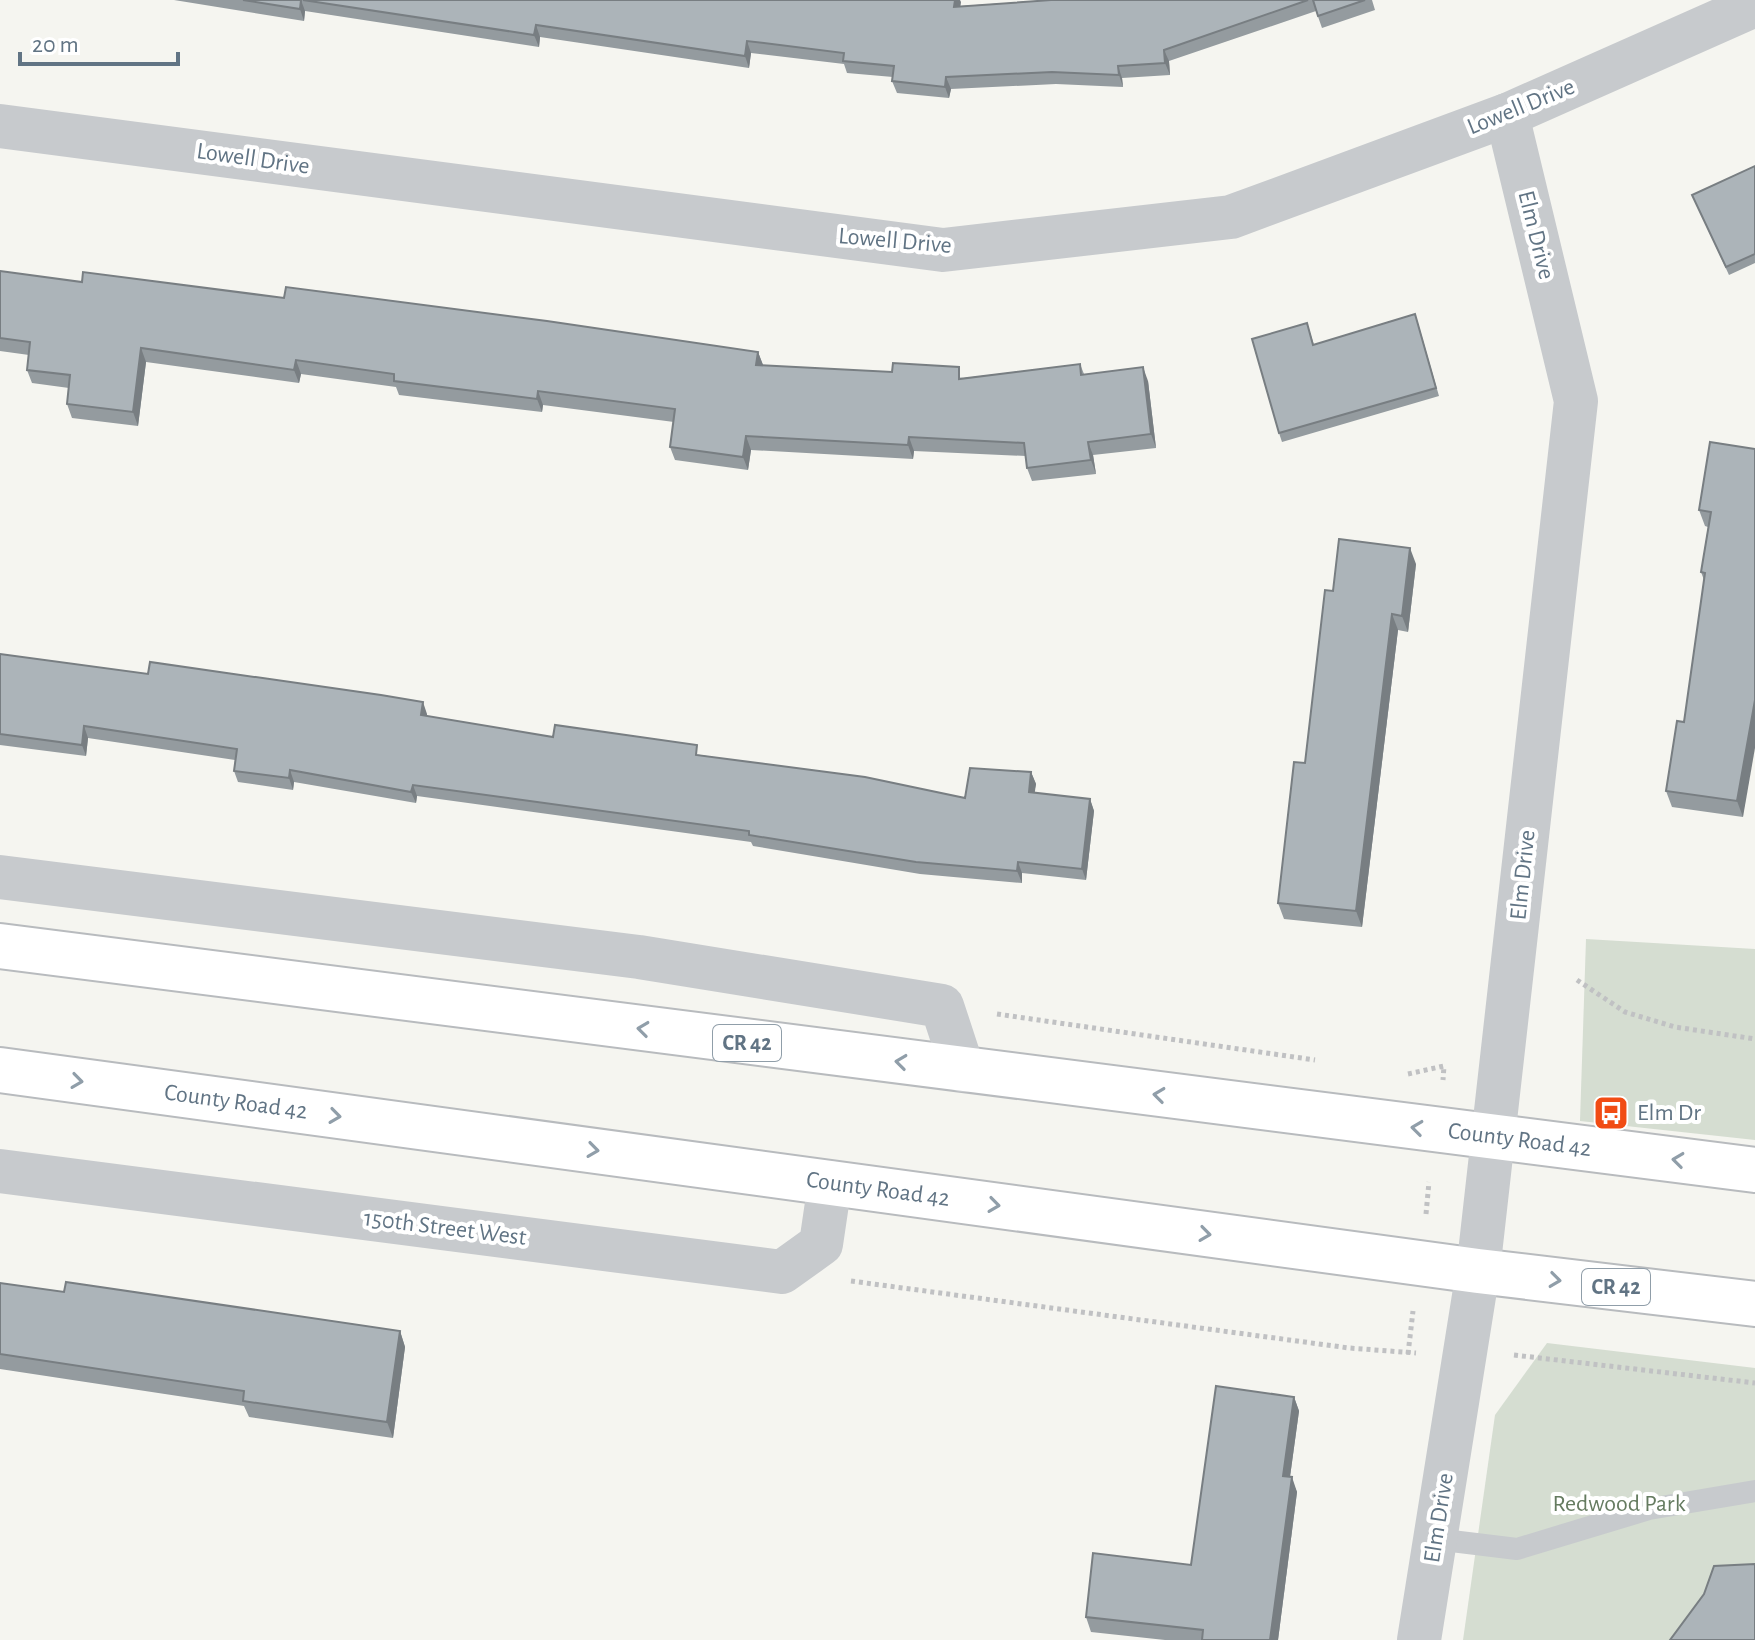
<svg xmlns="http://www.w3.org/2000/svg" width="1755" height="1640" font-family="'Alegreya Sans',sans-serif">
<style>
.green{fill:#d5ddd1}
.lines{fill:none;stroke-linecap:round;stroke-linejoin:round}
.trunk-casing{stroke:#b8bbbe;stroke-width:48}
.path{stroke:#c0c1c3;stroke-width:5;stroke-dasharray:4 4;stroke-linecap:butt}
.service{stroke:#c7cacd;stroke-width:22}
.minor{stroke:#c7cacd;stroke-width:44}
.trunk{stroke:#fff;stroke-width:44}
.wall{fill:#949b9f}
.shaded-wall{fill:#787e82}
.building{fill:#acb4b9;stroke:#787e82;stroke-width:2}
.oneway{stroke:#909ea9}
.labels{text-anchor:middle;dominant-baseline:central;stroke-width:8;stroke-linejoin:round;paint-order:stroke}
.shield{fill:#fff;stroke:#909ea9;stroke-width:2}
.shield-label{font-size:22px;font-weight:bold;fill:#617484}
.street-label{font-size:24px;fill:#617484;stroke:#fff}
.poi-label{font-size:24px;fill:#617484;stroke:#fff;text-anchor:start}
.park-label{font-size:24px;fill:#657b60;stroke:#fff}
</style>
<rect width="100%" height="100%" fill="#f5f5f0"/>
<g class="green">
<path d="M1586 939 1755 949V1140L1580 1121Z"/>
<path d="M1547 1343 1755 1368V1640H1463L1495 1415Z"/>
</g>
<g class="lines">
<defs>
<g id="trunk">
<path id="s1" d="M0 946 1755 1170"/>
<path id="s2" d="M0 1070 1478 1271 1755 1304"/>
</g>
</defs>
<use href="#trunk" class="trunk-casing"/>
<g class="path">
<path d="M1577 980 1625 1012 1675 1027 1755 1039"/>
<path d="M997 1014 1315 1060"/>
<path d="M1408 1074 1444 1066 1443 1080"/>
<path d="M1426 1214 1429 1182"/>
<path d="M851 1281 1349 1348 1416 1353"/>
<path d="M1408 1354 1413 1311"/>
<path d="M1514 1355 1755 1383"/>
</g>
<path class="service" d="M1435 1539 1517 1549 1649 1509 1755 1491"/>
<g class="minor">
<path d="M0 126 943 250 1231 217 1507 115 1755 5"/>
<path d="M0 877 639 957 942 1006 963 1070"/>
<path d="M0 1171 782 1272 821 1244 830 1183"/>
<path d="M1419 1640 1478 1271 1576 401 1507 115"/>
</g>
<use href="#trunk" class="trunk"/>
</g>
<g class="wall">
<path d="M174 0H960V6L1051 0H1373H1372L1375 10 1322 28 1316 11 1169 61 1170 75 1122 78 1123 87 1056 84 951 89 949 98 897 93 892 81 893 77 847 73 844 64 751 53 749 68 540 37 539 47 305 11 304 21Z"/>
<path d="M1755 166V263L1729 275 1692 195Z"/>
<path d="M0 271 82 282 284 298 758 352 763 365 964 378 1080 364 1084 374 1148 381 1156 448 1093 455 1096 474 1032 481 1027 468 1026 456 914 451 913 459 751 450 748 470 675 460 670 447 674 422 543 405 542 412 399 395 396 387 301 374 299 383 146 362 138 426 72 418 67 404 69 388 32 383 27 370 29 355 0 351Z"/>
<path d="M1307 323 1314 345 1418 323 1439 396 1282 442 1279 433Z"/>
<path d="M1755 449 1743 817 1672 807 1666 791 1684 722 1704 580 1701 572 1708 527 1705 526 1699 510Z"/>
<path d="M1416 564 1408 632 1398 630 1362 927 1284 919 1278 903 1305 763 1333 591Z"/>
<path d="M0 654 427 714V716L553 737 701 755 965 798 1031 772 1036 784 1034 793 1090 799 1094 811 1086 880 1022 873V883L920 874 753 846 751 842 417 796 416 803 294 782 293 790 238 782 234 771 235 760 88 738 86 756 0 745Z"/>
<path d="M0 1283 64 1292 400 1331 405 1347 393 1438 249 1417 244 1406 0 1369Z"/>
<path d="M1294 1397 1299 1411 1290 1477 1297 1492 1278 1640H1165L1091 1632 1086 1617 1191 1565Z"/>
</g>
<g class="shaded-wall">
<path d="M301 0 305 11 304 21 300 9Z"/>
<path d="M955 0H960L961 2 959 19 954 7Z"/>
<path d="M536 25 540 37 539 47 534 35Z"/>
<path d="M747 41 751 53 749 68 745 56Z"/>
<path d="M1164 50 1169 61 1170 75 1165 63Z"/>
<path d="M1118 66 1122 78 1123 87 1119 75Z"/>
<path d="M946 77 951 89 949 98 945 87Z"/>
<path d="M141 348 146 362 138 426 133 412Z"/>
<path d="M758 352 763 365H756Z"/>
<path d="M296 360 301 374 299 383 294 370Z"/>
<path d="M1143 367 1148 381 1156 448 1151 434Z"/>
<path d="M538 391 543 405 542 412 537 399Z"/>
<path d="M746 436 751 450 748 470 743 457Z"/>
<path d="M909 437 914 451 913 459 908 445Z"/>
<path d="M1088 442 1093 455 1096 474 1091 460Z"/>
<path d="M1410 548 1416 564 1408 632 1402 616Z"/>
<path d="M1392 614 1398 630 1362 927 1356 911Z"/>
<path d="M1755 700V748L1743 817 1737 801Z"/>
<path d="M423 702 427 714 425 727 421 715Z"/>
<path d="M84 726 88 738 86 756 82 745Z"/>
<path d="M290 770 294 782 293 790 289 778Z"/>
<path d="M1031 772 1036 784 1033 804 1029 792Z"/>
<path d="M413 785 417 796 416 803 411 792Z"/>
<path d="M1090 799 1094 811 1086 880 1082 869Z"/>
<path d="M1018 862 1022 873V883L1017 871Z"/>
<path d="M400 1331 405 1347 393 1438 387 1422Z"/>
<path d="M1294 1397 1299 1411 1288 1491 1283 1476Z"/>
<path d="M1292 1477 1297 1492 1278 1640H1270Z"/>
</g>
<g class="building">
<path d="M243 0H301L300 9Z"/>
<path d="M303 0H955L954 7 1051 0H1308L1164 50 1165 63 1118 66 1119 75 1052 72 946 77 945 87 892 81 894 66 843 61 844 53 747 41 745 56 536 25 534 35Z"/>
<path d="M1313 0H1365L1318 16Z"/>
<path d="M1755 166V254L1726 267 1692 195Z"/>
<path d="M0 271 82 282 83 272 284 298 286 287 547 321 758 352 756 365 892 372 893 363 959 367V379L1080 364 1081 375 1143 367 1151 434 1088 442 1091 460 1027 468 1024 443 909 437 908 445 746 436 743 457 670 447 675 409 538 391 537 399 394 381V374L296 360 294 370 141 348 133 412 67 404 70 375 27 370 30 342 0 338Z"/>
<path d="M1415 314 1436 388 1279 433 1252 339 1307 323 1313 345Z"/>
<path d="M1710 442 1755 449V700L1737 801 1666 791 1677 721 1684 722 1705 573 1701 572 1711 512 1699 510Z"/>
<path d="M1339 539 1410 548 1402 616 1392 614 1356 911 1278 903 1294 762 1305 763 1325 590 1333 591Z"/>
<path d="M0 654 148 674 150 662 381 695 423 702 421 715 553 737 555 725 697 745 696 755 865 777 965 798 970 768 1031 772 1029 792 1090 799 1082 869 1018 862 1017 871 916 862 749 835V831L413 785 411 792 290 770 289 778 234 771 237 749 84 726 82 745 0 734Z"/>
<path d="M66 1282 400 1331 387 1422 243 1401 244 1391 0 1354V1283L64 1292Z"/>
<path d="M1216 1386 1294 1397 1283 1476 1292 1477 1270 1640H1202L1203 1630 1086 1617 1093 1553 1191 1565Z"/>
<path d="M1755 1564V1640H1670L1704 1594 1714 1566Z"/>
</g>
<defs><path id="oneway-chevron" d="M-2-3.5L2.5 0L-2 3.5" fill="none" stroke-width="1.6" stroke-linecap="round" stroke-linejoin="round" transform="scale(2)"/></defs>
<g class="oneway">
<use href="#oneway-chevron" transform="translate(643 1029) rotate(-173)"/>
<use href="#oneway-chevron" transform="translate(901 1062) rotate(-173)"/>
<use href="#oneway-chevron" transform="translate(77 1081) rotate(8)"/>
<use href="#oneway-chevron" transform="translate(1159 1095) rotate(-173)"/>
<use href="#oneway-chevron" transform="translate(335 1116) rotate(8)"/>
<use href="#oneway-chevron" transform="translate(1417 1128) rotate(-173)"/>
<use href="#oneway-chevron" transform="translate(593 1150) rotate(8)"/>
<use href="#oneway-chevron" transform="translate(1678 1160) rotate(-173)"/>
<use href="#oneway-chevron" transform="translate(994 1205) rotate(8)"/>
<use href="#oneway-chevron" transform="translate(1205 1234) rotate(8)"/>
<use href="#oneway-chevron" transform="translate(1555 1280) rotate(7)"/>
</g>
<defs>
<symbol id="bus-square" viewBox="-11 -11 22 22"><rect x="-9" y="-9" width="18" height="18" rx="4" fill="#f14c14" stroke="#fff"/><path d="M-5-6H5V4H4V6H2V4H-2V6H-4V4H-5ZM-3.5-4V0h7V-4ZM-3.5 1.2v1.5H-2V1.2ZM2 1.2v1.5H3.5V1.2Z" fill="#fff"/></symbol>
</defs>
<g fill-rule="evenodd">
<use href="#bus-square" x="1591" y="1093" width="40" height="40"/>
</g>
<g class="labels">
<g class="shield">
<rect x="713" y="1025" width="68" height="36" rx="6"/>
<rect x="1582" y="1269" width="68" height="36" rx="6"/>
</g>
<g class="shield-label">
<text x="747" y="1043">CR 42</text>
<text x="1616" y="1287">CR 42</text>
</g>
<g class="street-label">
<text transform="translate(1521 107) rotate(-22)">Lowell Drive</text>
<text transform="translate(253 159) rotate(8)">Lowell Drive</text>
<text transform="translate(1536 235) rotate(76)">Elm Drive</text>
<text transform="translate(895 241) rotate(5)">Lowell Drive</text>
<text transform="translate(1523 875) rotate(-84)">Elm Drive</text>
<text stroke="none"><textPath href="#s2" startOffset="238">County Road 42</textPath></text>
<text stroke="none"><textPath href="#s1" startOffset="1532">County Road 42</textPath></text>
<text stroke="none"><textPath href="#s2" startOffset="886">County Road 42</textPath></text>
<text transform="translate(445 1228) rotate(7)">150th Street West</text>
<text transform="translate(1439 1518) rotate(-81)">Elm Drive</text>
</g>
<g class="poi-label">
<text x="1637" y="1113">Elm Dr</text>
</g>
<g class="park-label">
<text x="1619" y="1504">Redwood Park</text>
</g>
</g>
<path d="M20 52v12h158v-12" fill="none" stroke="#617484" stroke-width="4"/>
<text x="32" y="52" font-size="24" fill="#617484" stroke="#ffffff" stroke-width="6" paint-order="stroke">20 m</text>
</svg>
